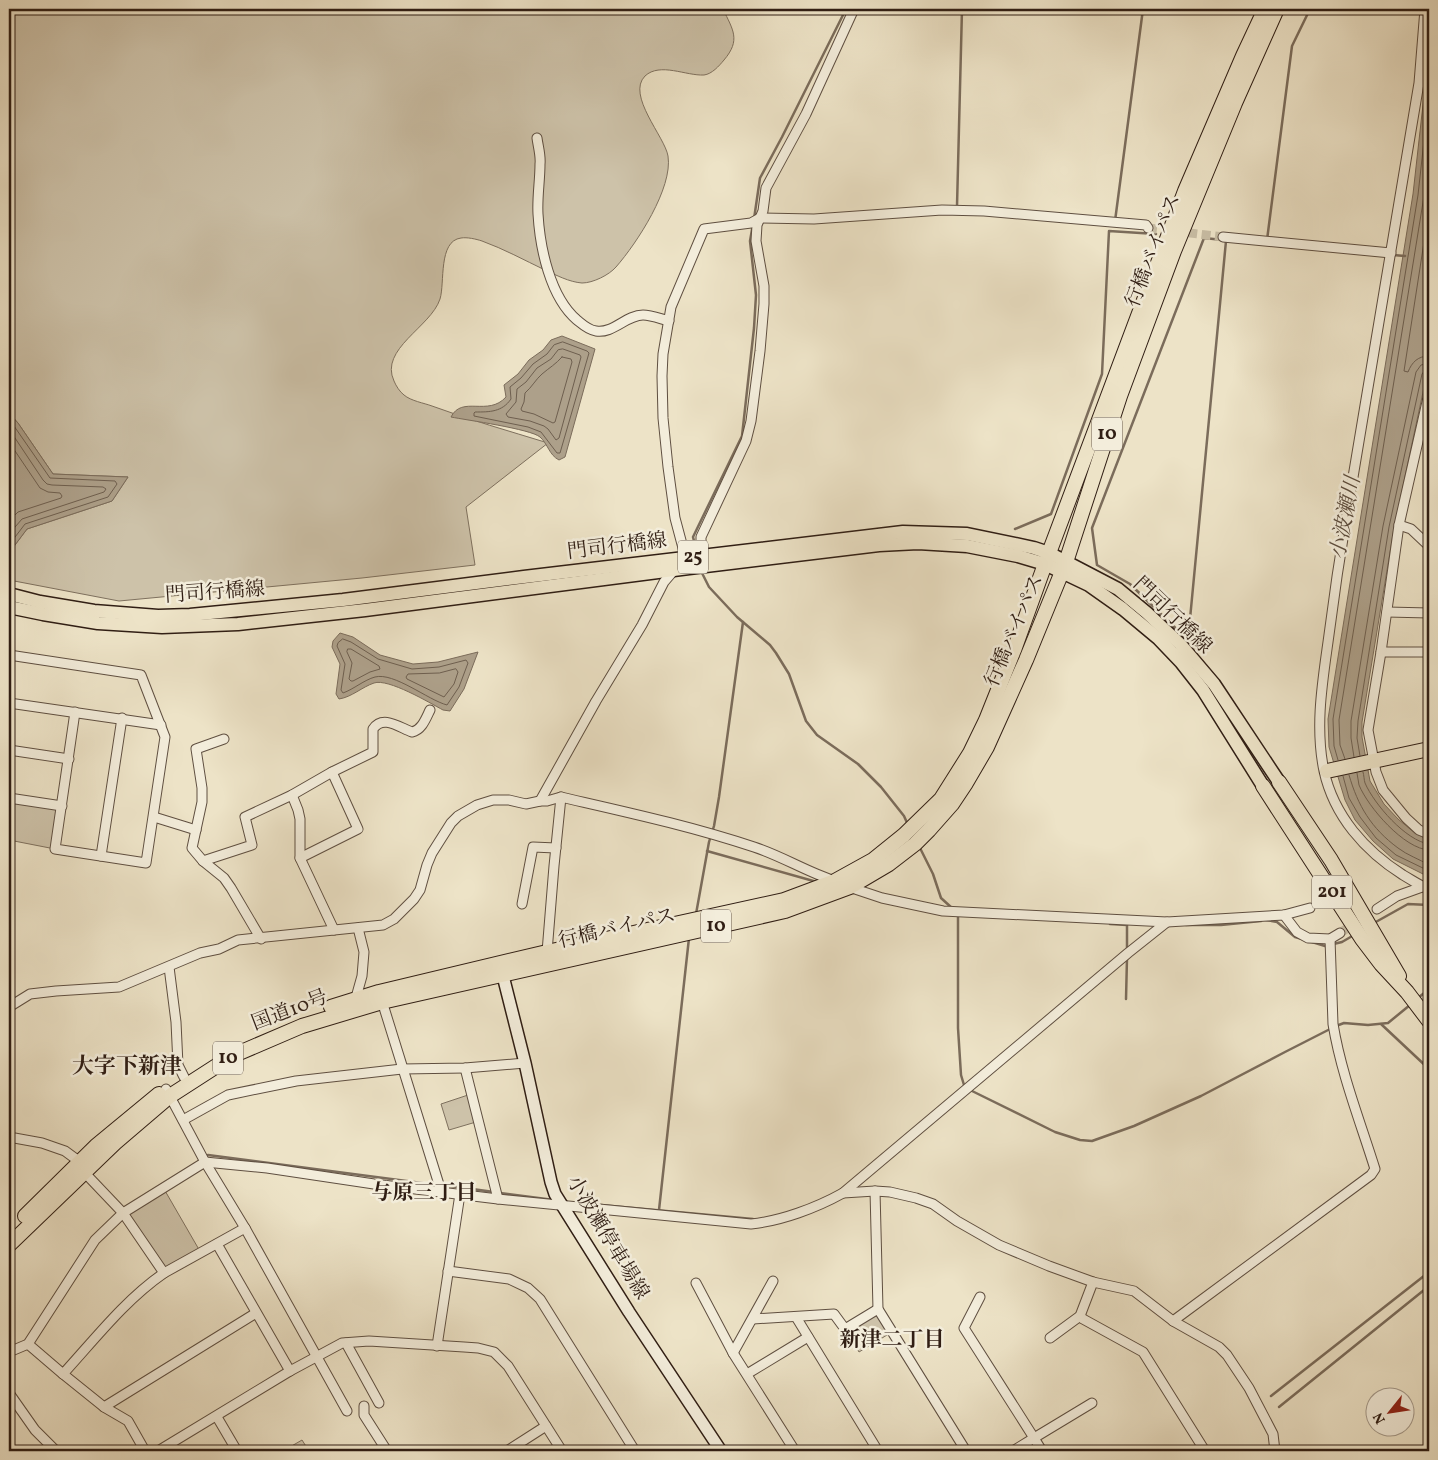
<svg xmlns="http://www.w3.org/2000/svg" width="1438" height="1460" font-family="Vollkorn,'Noto Serif JP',serif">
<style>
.green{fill:#cdc2a9;stroke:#7e705e}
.water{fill:#ada08a;stroke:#7b6c5b}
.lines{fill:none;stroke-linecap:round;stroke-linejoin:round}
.shore{stroke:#6e5f4f;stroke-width:1}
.stream{stroke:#7b6c5b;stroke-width:2.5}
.minor-tunnel{stroke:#c7bca3;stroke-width:9;stroke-dasharray:9 4.5;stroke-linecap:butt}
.minor-casing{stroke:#5f4f41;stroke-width:11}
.secondary-casing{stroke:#301e14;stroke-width:14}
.primary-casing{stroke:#301e14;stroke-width:15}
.trunk-casing{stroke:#301e14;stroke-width:16}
.minor{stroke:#f3eddb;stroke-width:9}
.secondary{stroke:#f3eddb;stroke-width:11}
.primary{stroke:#ede3c7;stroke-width:12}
.trunk{stroke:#ede3c7;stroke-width:14}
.labels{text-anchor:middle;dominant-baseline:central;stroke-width:5;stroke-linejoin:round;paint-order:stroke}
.shield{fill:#f3eddb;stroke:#6a5c50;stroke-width:1}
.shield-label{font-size:19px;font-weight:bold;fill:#301e14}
.street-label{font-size:20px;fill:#301e14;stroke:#f3eddb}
.water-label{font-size:21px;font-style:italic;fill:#5c4c3d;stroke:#f3eddb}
.neighbourhood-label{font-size:21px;font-weight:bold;fill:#301e14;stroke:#f3eddb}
.quarter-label{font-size:22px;font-weight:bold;fill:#301e14;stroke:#f3eddb}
</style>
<rect width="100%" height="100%" fill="#ede3c7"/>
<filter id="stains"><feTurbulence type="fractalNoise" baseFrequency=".004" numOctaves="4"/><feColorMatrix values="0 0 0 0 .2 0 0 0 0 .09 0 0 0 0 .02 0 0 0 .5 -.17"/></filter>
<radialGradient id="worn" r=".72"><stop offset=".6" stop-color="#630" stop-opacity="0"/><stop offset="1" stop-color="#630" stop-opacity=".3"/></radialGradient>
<g class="green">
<path d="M9 9H723C733 30 741 40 724 60 719 66 712 74 704 75 686 76 660 62 645 76 626 95 665 137 668 156 673 188 637 243 616 267 609 275 593 283 582 283 569 282 556 275 545 270 524 260 504 249 482 241 476 239 467 237 461 238 438 241 445 283 440 299 431 327 379 349 394 381 396 386 400 392 404 395 411 401 424 403 432 406 470 420 509 431 548 443L466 507 475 565 362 578 119 601 9 580V553L27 529 112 501 128 477 53 474 18 423 9 413Z"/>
<path d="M9 798 62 806 55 849 9 840Z"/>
<path d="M468 1095 476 1122 449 1130 441 1104Z"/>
<path d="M164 1189 201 1253 164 1273 123 1213Z"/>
<path d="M878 1309 892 1332 859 1352 845 1329Z"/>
<path d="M302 1440 309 1451H283Z"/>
</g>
<g class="water">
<path d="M1429 51V364L1394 528 1362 722V737L1370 781 1384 804 1398 819 1416 834 1429 840V877L1393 859 1373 841 1355 820 1345 800 1329 747 1328 719 1413 194Z"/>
<path d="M562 336 595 349 565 457 559 460C549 455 548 444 540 437 531 429 466 420 451 417 462 395 488 417 506 397L504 385 518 374 529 360 543 350 551 340Z"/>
<path d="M9 413 18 423 53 474 128 477 112 501 27 529 9 553Z"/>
<path d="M340 633 353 637 380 655 413 664 438 662 478 652 464 689 450 711 443 710C430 703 388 678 374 683 362 687 352 697 339 699L336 694 340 664 332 647 333 641Z"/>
</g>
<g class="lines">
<g class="shore">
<path d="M1429 210 1404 371 1408 372C1412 362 1418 356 1429 356"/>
<path d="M563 342 587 351 589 353 560 453H557L541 432 528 427 474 416V413L475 412C490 412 502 412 511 399L510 387 521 378 533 364 547 354 554 345Z"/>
<path d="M563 349 580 355 581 357 559 438 556 440 548 429 544 426 530 421 508 417 506 414 516 402 517 389 526 382 537 368 551 359 558 350Z"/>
<path d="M562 357 571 359 572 362 555 422 553 423 534 414 522 411 521 409 524 402 525 393C532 387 536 379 542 374 549 368 556 364 562 357Z"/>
<path d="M9 420 14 426 50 478 115 481 117 484 108 497 25 524 9 545"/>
<path d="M9 429 43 480 47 484 52 485 103 487 106 489 104 492 22 519 9 534"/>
<path d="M9 442 40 488 48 492 60 493 62 496 61 498 18 512 9 521"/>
<path d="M343 639 351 642 378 659 412 669 439 667 466 660 468 663 459 687 447 705C428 700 394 672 375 677 364 680 354 689 343 693L341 690 345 664 337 646 338 643Z"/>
<path d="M348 649H351L379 666 380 669 370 672 353 681H351L349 679 352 663 347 652Z"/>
<path d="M456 669 458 672 454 684 444 697 407 679 406 677 408 674 439 673Z"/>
<path d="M1360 756 1357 738 1358 721 1389 527 1422 374 1425 370 1429 369"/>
<path d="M1354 757 1351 738V721L1383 526 1416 372 1421 365 1429 363"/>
<path d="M1345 759 1340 745 1339 720 1424 196 1429 150"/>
<path d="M1338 760 1334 746 1333 719 1418 195 1429 95"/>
<path d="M1363 772C1364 775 1364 780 1365 783 1374 804 1406 841 1429 844"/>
<path d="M1357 773C1358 777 1358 781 1359 785 1368 807 1404 849 1429 850"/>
<path d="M1349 775C1358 806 1371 828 1398 848 1407 855 1419 859 1429 865"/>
<path d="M1343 776 1349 798 1360 817 1376 838 1396 855 1429 871"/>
</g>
<g class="stream">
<path d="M957 206 962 9"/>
<path d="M754 219 760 178 782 137 846 9"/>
<path d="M1115 221 1143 9"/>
<path d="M1267 240 1292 46 1310 9"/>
<path d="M1393 255 1405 256"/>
<path d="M1015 529 1051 514 1102 374 1109 231 1156 234"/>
<path d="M697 553 693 537 742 436 754 328 756 295 750 241 753 224"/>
<path d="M701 571 709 587 737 617 770 645 776 653 789 674 806 721 817 735 858 764 881 787 904 816 908 825"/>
<path d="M1188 640 1226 241"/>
<path d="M1196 648 1130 584 1097 565 1092 528 1204 238 1223 240"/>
<path d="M919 846 933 874 941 898 952 908"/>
<path d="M707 851 817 882"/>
<path d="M696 914 709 842 714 826 719 797 743 622"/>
<path d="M958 914V1028L961 1075 964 1085 966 1087"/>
<path d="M1266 920 1277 922 1295 937 1302 939"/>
<path d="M1374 923 1408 904 1429 905"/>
<path d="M1110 924 1127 925V950"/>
<path d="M1186 925H1221L1261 921"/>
<path d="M1312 942 1325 946 1342 942 1354 935"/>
<path d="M1418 998 1429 989"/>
<path d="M1126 999 1127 958"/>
<path d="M1381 1024 1429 1069"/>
<path d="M970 1090 1055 1132 1080 1140 1092 1141 1134 1126 1201 1096 1285 1052 1336 1026 1344 1023 1368 1025 1388 1023 1410 1005"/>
<path d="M208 1155 437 1185"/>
<path d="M443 1185 494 1192"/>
<path d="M500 1193 554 1200"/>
<path d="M601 1205 753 1219"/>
<path d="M659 1210 689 938"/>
<path d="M1271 1396 1429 1272"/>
<path d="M1279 1407 1429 1286"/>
<path d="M1427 1451 1429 1449"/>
</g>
<g class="minor-tunnel">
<path d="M1148 228 1223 237"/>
<path d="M1340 933 1377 909"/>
</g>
<defs>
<g id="minor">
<path d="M1425 9 1419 83C1396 222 1372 362 1349 501 1341 548 1334 595 1328 642 1322 685 1315 728 1324 771 1334 816 1365 851 1403 875 1412 880 1420 886 1429 889"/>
<path d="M537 138C538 146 541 156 540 164 540 181 537 197 538 214 540 248 550 297 577 320 582 324 588 330 596 331 613 334 626 315 643 315 651 315 661 319 669 321"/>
<path d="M1223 237 1391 253"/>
<path d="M1429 393 1399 525 1381 652 1368 730 1376 772 1383 790 1406 818 1419 830 1429 834"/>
<path d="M1399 525 1411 529 1429 546"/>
<path d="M706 559 701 543V537L746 441 751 421 760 351 764 304V286L756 241 757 225 763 211 766 188 806 114 854 9"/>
<path d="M687 563 675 518 668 467 663 418 662 376 663 354 671 307 704 229 751 223 760 218 814 219 942 210 984 211 1146 225 1148 228"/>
<path d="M1387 612 1429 613"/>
<path d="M1381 652H1429"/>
<path d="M9 655 141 675 165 737 146 863 55 849 75 712"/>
<path d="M9 703 161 725"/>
<path d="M224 739 196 749 202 788V802L192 848 203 861 224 878 231 888 261 939"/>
<path d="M9 750 69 759"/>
<path d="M292 795 298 810 300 819V858L334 930"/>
<path d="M9 798 62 806"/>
<path d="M540 801 596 701 642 625 664 582 676 568"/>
<path d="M154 817 196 830"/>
<path d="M101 856 122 718"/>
<path d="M300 858 358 829 332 772"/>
<path d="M203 861 252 845 245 817 292 795 332 772 373 752V729C383 714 400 728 412 732 422 730 426 718 430 710"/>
<path d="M849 887 882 898 943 911 1167 922 1284 915 1310 908"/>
<path d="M522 904 533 847 556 848"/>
<path d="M1377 909 1397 896 1422 887"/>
<path d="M1284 915 1297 932 1308 938 1330 939 1340 933"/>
<path d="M547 952 554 866 561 797"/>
<path d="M169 967 176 1022 178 1065 184 1077"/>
<path d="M381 998 441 1191"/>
<path d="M355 1001 362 976 364 952 358 928"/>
<path d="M9 1007 30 994 56 991 119 987 200 953 219 949 238 940 383 925 394 919 414 899 420 890 427 865 432 853 451 823 458 816 477 805 493 800H509L526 804 540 801H547L561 797C626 812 691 826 754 847 782 856 807 872 835 881"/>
<path d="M465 1068 498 1199"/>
<path d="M166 1089 205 1162 245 1228 347 1411"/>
<path d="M183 1120 228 1095 296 1081 402 1069 465 1068 525 1063"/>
<path d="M9 1137 42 1143 65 1151 80 1162 84 1172 123 1213 164 1273"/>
<path d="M875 1191 878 1309 966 1451"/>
<path d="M843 1193 875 1191 890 1192 916 1198 933 1204 957 1221 999 1245 1049 1266 1093 1282 1134 1291 1173 1321 1219 1347 1227 1355 1249 1388 1273 1434 1275 1451"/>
<path d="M217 1244 290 1371"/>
<path d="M448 1271 509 1279 528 1288 540 1299 635 1451"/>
<path d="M696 1283 733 1353 795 1451"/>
<path d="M980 1297 964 1328 1034 1438 1013 1451"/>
<path d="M1080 1316 1083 1319 1143 1352 1205 1451"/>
<path d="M796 1317 878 1451"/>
<path d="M753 1319 834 1314 845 1329 878 1309"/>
<path d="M1173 1321 1371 1175 1375 1169C1360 1121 1341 1073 1333 1024L1330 939"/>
<path d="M1050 1338 1080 1316 1093 1282"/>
<path d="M346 1343 379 1403"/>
<path d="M28 1344 63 1374C95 1339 125 1300 164 1273L245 1228"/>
<path d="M437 1346 460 1194"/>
<path d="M9 1352 28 1344 95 1240 123 1213 205 1162 267 1168 374 1184 498 1199 751 1224C781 1221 816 1208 843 1193L1128 953 1167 922"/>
<path d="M733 1353 773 1281"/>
<path d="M63 1374 104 1407 128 1421 145 1451"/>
<path d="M747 1374 808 1337"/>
<path d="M9 1393 35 1430 56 1451"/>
<path d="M364 1406V1415L387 1451"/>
<path d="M104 1407 256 1313"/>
<path d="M217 1417 237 1451"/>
<path d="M158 1451 290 1371 342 1343 369 1341 464 1347 478 1348 494 1352 508 1366 562 1451"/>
<path d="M507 1451 546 1426"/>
<path d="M1042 1451 1034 1438 1092 1403"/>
</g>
<path id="secondary" d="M501 968 525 1063 551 1182 555 1194 629 1312 721 1451"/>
<g id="primary">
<path d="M9 594 40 602 94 611 158 616 190 615 343 600 524 577 903 532 967 534 1034 548 1049 553 1118 589 1147 613 1180 644 1214 684 1279 782"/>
<path d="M9 607 43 614 98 623 162 627 238 624 365 610 689 568 879 545 918 543 967 546 1018 556 1045 564 1089 585 1123 609 1159 639 1181 662 1203 690 1263 786"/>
</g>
<g id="trunk">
<path d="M1327 771 1429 749"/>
<path d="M1279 782 1331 860 1399 976"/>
<path d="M1263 786 1362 939 1381 964 1407 992 1429 1021"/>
<path d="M331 1007 379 992 547 952 784 900 835 881 873 860 904 835 941 799 970 753 986 720 1014 650 1049 553 1185 191 1243 56 1265 9"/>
<path d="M25 1216 96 1146 159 1094"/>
<path d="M9 1245 115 1143 170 1096 232 1056 302 1026 382 1002 785 911 850 887 889 864 915 844 929 830 952 804 966 783 987 747 1026 660 1066 562 1120 396 1174 251 1235 103 1277 9"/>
</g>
</defs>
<use href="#minor" class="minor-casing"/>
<use href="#secondary" class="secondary-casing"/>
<use href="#primary" class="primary-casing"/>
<use href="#trunk" class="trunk-casing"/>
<use href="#minor" class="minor"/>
<use href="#secondary" class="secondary"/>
<use href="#primary" class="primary"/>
<use href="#trunk" class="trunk"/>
</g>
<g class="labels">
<g class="shield">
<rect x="1092" y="417.5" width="30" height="33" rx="4"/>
<rect x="678" y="540.5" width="30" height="33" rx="4"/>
<rect x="1312" y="875.5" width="40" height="33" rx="4"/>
<rect x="701" y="909.5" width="30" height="33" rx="4"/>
<rect x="213" y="1041.5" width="30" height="33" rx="4"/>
</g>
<g class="shield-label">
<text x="1107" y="434">10</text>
<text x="693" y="557">25</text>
<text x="1332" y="892">201</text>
<text x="716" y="926">10</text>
<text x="228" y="1058">10</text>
</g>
<g class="street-label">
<text transform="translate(1154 251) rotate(-69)">行橋バイパス</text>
<text transform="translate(617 547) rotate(-7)">門司行橋線</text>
<text transform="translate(215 593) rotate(-4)">門司行橋線</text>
<text transform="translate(1172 616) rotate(44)">門司行橋線</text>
<text transform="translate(1015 631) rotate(-67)">行橋バイパス</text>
<text transform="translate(617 929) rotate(-13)">行橋バイパス</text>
<text transform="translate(290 1011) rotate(-21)">国道10号</text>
<text transform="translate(607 1238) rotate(59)">小波瀬停車場線</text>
</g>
<g class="water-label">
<text transform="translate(1346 518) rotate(-79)">小波瀬川</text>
</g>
<g class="neighbourhood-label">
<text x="424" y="1193">与原三丁目</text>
<text x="892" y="1340">新津二丁目</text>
</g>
<g class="quarter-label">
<text x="127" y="1067">大字下新津</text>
</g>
</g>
<rect width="1438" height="1460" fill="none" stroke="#ede3c7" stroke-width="30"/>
<rect x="10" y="10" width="1418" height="1440" fill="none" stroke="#301e14" stroke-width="2.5"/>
<rect x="15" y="15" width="1408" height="1430" fill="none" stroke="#301e14"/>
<g transform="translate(1390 1412) rotate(240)"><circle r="24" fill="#f3eddb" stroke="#a59a8b"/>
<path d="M0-4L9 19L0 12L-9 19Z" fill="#8f2418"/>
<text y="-8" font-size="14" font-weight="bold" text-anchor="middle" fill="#301e14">N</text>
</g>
<rect width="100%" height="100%" filter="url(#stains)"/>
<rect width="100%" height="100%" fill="url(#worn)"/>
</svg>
